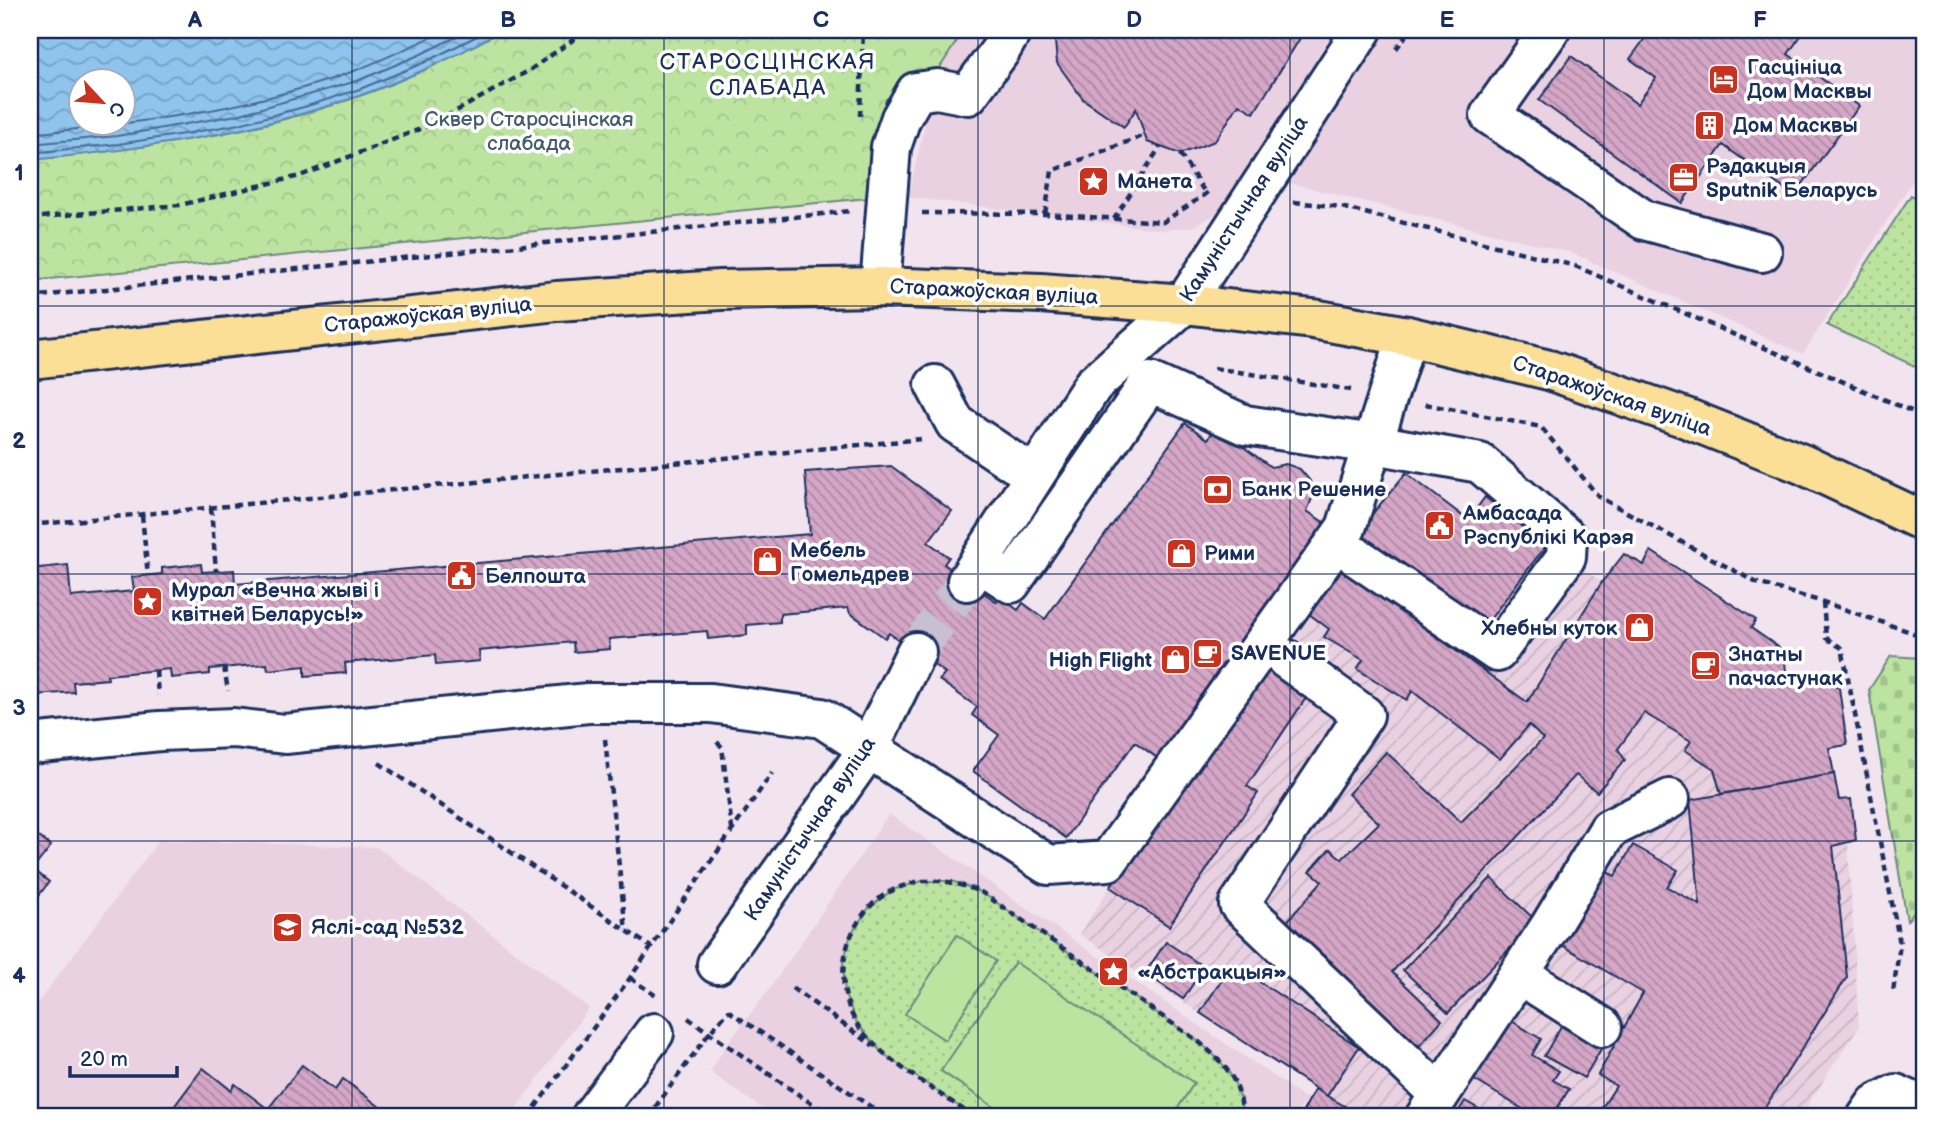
<svg xmlns="http://www.w3.org/2000/svg" width="1955" height="1147" font-family="'Balsamiq Sans',sans-serif">
<style>
.built{fill:#e9d1e2}
.industrial{fill:url(#industrial-furrows)}
.grass{fill:url(#grass-dots);stroke:#6c8a7f;stroke-width:2}
.cemetery{fill:url(#cemetery-stones);stroke:#6c8a7f;stroke-width:2}
.park{fill:url(#park-crowns);stroke:#6c8a7f;stroke-width:2}
.garden{fill:#bce4a0;stroke:#6c8a7f;stroke-width:2}
.water{fill:url(#water-waves);stroke:#6188b4;stroke-width:2;fill-rule:evenodd}
.lines{fill:none;stroke-linecap:round;stroke-linejoin:round}
.shore{stroke:#496b97;stroke-width:2}
.building{fill:url(#building-back-hatch);stroke:#1b2f5e;stroke-width:2}
.minor-tunnel{stroke:#c7c0d1;stroke-width:38;stroke-dasharray:38 19;stroke-linecap:butt}
.minor-casing{stroke:#1b2f5e;stroke-width:44}
.major-casing{stroke:#1b2f5e;stroke-width:44}
.path{stroke:#1b2f5e;stroke-width:4.5;stroke-dasharray:7 5;stroke-linecap:butt}
.minor{stroke:#fff;stroke-width:38}
.major{stroke:#fbdf96;stroke-width:38}
.grid{fill:none;stroke:#1b2f5e;stroke-width:2;stroke-opacity:0.55}
.labels{text-anchor:middle;dominant-baseline:central;stroke-width:7;stroke-linejoin:round;paint-order:stroke}
.poi-label{font-size:21px;font-weight:bold;fill:#1b2f5e;stroke:#fff;text-anchor:start}
.park-label{font-size:21px;fill:#435c6e;stroke:#fff}
.street-label{font-size:21px;fill:#1b2f5e;stroke:#fff}
.neighbourhood-label{font-size:23px;letter-spacing:2px;fill:#1b2f5e;stroke:#fff}
.neatline{fill:none;stroke:#1b2f5e;stroke-width:2.5}
.grid-label{font-size:23px;text-anchor:middle;font-weight:bold;fill:#1b2f5e}
</style>
<defs>
<pattern id="industrial-furrows" width="10" height="10" patternUnits="userSpaceOnUse" patternTransform="scale(1.75)"><rect width="10" height="10" fill="#e9d1e2"/><path d="M-1 1l2-2M0 10L10 0M9 11l2-2" fill="none" stroke="#c7b4c4"/></pattern>
<pattern id="grass-dots" width="8" height="8" patternUnits="userSpaceOnUse" patternTransform="scale(1.75)"><rect width="8" height="8" fill="#bce4a0"/><path d="M2 2h.1M6 6h.1" fill="none" stroke="#a1c48c" stroke-width="1.8" stroke-linecap="round"/></pattern>
<pattern id="cemetery-stones" width="16" height="16" patternUnits="userSpaceOnUse" patternTransform="scale(1.75)"><rect width="16" height="16" fill="#bce4a0"/><path d="M2 7V4a2 2 0 0 1 4 0v3zM10 15v-3a2 2 0 0 1 4 0v3z" fill="#a1c48c"/></pattern>
<pattern id="park-crowns" width="20" height="18" patternUnits="userSpaceOnUse" patternTransform="scale(1.75)"><rect width="20" height="18" fill="#bce4a0"/><path d="M2 6a3 3 0 1 1 6 0M12 15a3 3 0 1 1 6 0" fill="none" stroke="#a1c48c"/></pattern>
<pattern id="water-waves" width="16" height="10" patternUnits="userSpaceOnUse" patternTransform="scale(1.75)"><rect width="16" height="10" fill="#8fc4ed"/><path d="M0 5q4-4 8 0t8 0" fill="none" stroke="#74a0c3"/></pattern>
<pattern id="building-back-hatch" width="6" height="6" patternUnits="userSpaceOnUse" patternTransform="scale(1.75)"><rect width="6" height="6" fill="#d5a6c6"/><path d="M-1 5l2 2M0 0l6 6M5-1l2 2" fill="none" stroke="#ac88a4"/></pattern>
</defs>
<rect width="100%" height="100%" fill="#f2e4ee"/>
<filter id="ink" filterUnits="userSpaceOnUse"><feTurbulence type="fractalNoise" baseFrequency=".0143" numOctaves="2"/><feDisplacementMap in="SourceGraphic" scale="14" xChannelSelector="R" yChannelSelector="G"/><feConvolveMatrix kernelMatrix="1 2 1 2 8 2 1 2 1" color-interpolation-filters="sRGB"/></filter>
<g filter="url(#ink)">
<g class="built">
<path d="M964 30H1334L1225 209 1193 227 1162 230 908 197 937 72Z"/>
<path d="M1364 30H1925V161L1803 354 1572 253 1269 178Z"/>
<path d="M889 814 1307 1099 1295 1117H774L710 1072 726 1045 766 994Z"/>
<path d="M159 840 377 847 589 1008 510 1117H30V1013Z"/>
</g>
<path class="industrial" d="M1406 473 1468 520 1485 497 1566 557 1602 582 1624 554 1644 565 1651 551 1756 620 1751 628 1790 655 1785 662 1786 672 1794 680H1801L1808 678 1814 671 1839 688 1847 745 1829 749 1839 800 1851 799 1856 840 1848 844 1859 1026 1800 1117H1300L1315 1089 1079 934 1264 657 1333 562Z"/>
<g class="grass">
<path d="M1911 195 1925 204V371L1827 325Z"/>
<path d="M922 881H952L981 892 1198 1041C1228 1066 1238 1078 1243 1117H1172L1194 1083 942 1072 1009 1117H974L881 1052 857 1023 845 995 843 964 851 934 868 909 892 890Z"/>
</g>
<path class="cemetery" d="M1891 656 1921 658 1925 660V899L1907 921 1869 690Z"/>
<path class="park" d="M502 30H964L937 72 886 99 868 198 30 281V160C174 146 309 126 441 62 462 52 482 42 502 30Z"/>
<g class="garden">
<path d="M957 935 996 961 945 1040 905 1014Z"/>
<path d="M1015 962 1194 1083 1172 1117H1009L941 1071Z"/>
</g>
<path class="water" d="M30 30H502C482 42 462 52 441 62 309 125 174 146 30 160ZM80 80H122V122H80Z"/>
<g class="lines">
<g class="shore">
<path d="M30 134C139 123 250 110 354 71 385 59 416 44 446 30"/>
<path d="M30 144 117 136 237 115 357 81 419 55 470 30"/>
<path d="M30 153 118 144 184 134 239 124 304 107 360 89 423 63 489 30"/>
</g>
</g>
<g class="building">
<path d="M1054 30H1305L1254 113 1239 104 1215 141 1180 154 1147 142 1136 109 1124 127 1083 99 1057 63Z"/>
<path d="M1651 30H1805L1788 54 1859 106 1794 196 1723 145 1682 203 1539 100 1571 56 1637 104 1656 78 1630 59Z"/>
<path d="M1185 423 1208 439 1216 427 1271 467 1286 464 1300 469 1310 481 1313 496 1307 511 1328 525 1160 760 1135 742 1066 838 973 771 999 735 972 715 977 707 939 680 945 673 889 633 885 638 850 613 848 608 780 614V622L747 625V635L708 639 707 631 609 639 610 649 574 652 573 642 479 651 480 661 436 665 435 655 345 663 346 673 305 676V666L268 670 267 664 210 669V674L171 678 170 669 107 675 108 679 73 682 74 692 36 695V685L30 686V569L68 565 71 597 134 591 132 577 162 574V568L201 564 202 572 234 570 235 584 810 534 805 472 891 466 952 511 928 542 949 557 944 564 997 602 1000 597 1018 610 1023 603 1045 619Z"/>
<path d="M1406 473 1468 520 1485 497 1547 544 1481 631 1355 535Z"/>
<path d="M1651 551 1756 620 1751 628 1790 655 1785 662 1786 672 1794 680H1801L1808 678 1814 671 1839 688 1847 745 1829 748 1834 774 1721 794 1714 769 1685 750 1691 741 1644 713 1618 749 1625 760 1597 792 1576 775 1392 972 1442 1020 1413 1053 1323 972 1332 962 1284 925 1322 881 1310 871 1330 849 1342 859 1379 823 1348 794 1386 752 1461 822 1543 739 1529 725 1500 759 1412 691 1407 700 1357 669 1363 660 1324 637 1329 629 1300 607 1333 562 1527 702 1602 582 1624 554 1644 565Z"/>
<path d="M1264 657 1312 689 1247 786 1258 793 1169 926 1110 887Z"/>
<path d="M1834 774 1839 800 1851 799 1856 840 1833 846 1847 977 1759 1117H1596L1616 1086 1598 1075 1643 993 1560 944 1603 870 1615 876 1633 845 1678 870 1667 887 1700 905 1690 800Z"/>
<path d="M30 830 51 846 33 869 49 882 30 907Z"/>
<path d="M1491 878 1536 921 1448 1013 1403 970Z"/>
<path d="M1166 942 1204 967 1183 999 1145 973Z"/>
<path d="M1232 964 1359 1047 1327 1096 1200 1013Z"/>
<path d="M1502 1015 1541 1039 1532 1055 1559 1071 1553 1080 1569 1089 1552 1117H1536L1466 1075Z"/>
<path d="M1561 1026 1601 1049 1584 1078 1544 1056Z"/>
<path d="M302 1065 335 1090 343 1079 392 1116H167L203 1068 231 1090 235 1084 268 1109Z"/>
<path d="M1315 1089 1346 1107 1341 1117H1300Z"/>
<path d="M1465 1101 1493 1117H1455Z"/>
</g>
<g class="lines">
<path class="minor-tunnel" d="M916 652 967 581"/>
<defs>
<g id="minor">
<path d="M1550 30 1490 115 1644 220 1762 252"/>
<path d="M880 287 891 147 901 118 916 92 937 89 968 95 1000 51 1012 30"/>
<path d="M935 385 955 423 1013 462 1035 474"/>
<path d="M979 562 1011 583 1150 382 1245 425 1374 444 1480 463 1567 538 1566 557 1497 652 1357 557"/>
<path d="M967 581 1093 385 1184 304 1362 30"/>
<path d="M1286 659 1364 715 1239 904 1439 1094"/>
<path d="M30 744 160 731 234 728 285 734 588 703H711L822 718 1048 865 1108 861 1346 528 1407 336"/>
<path d="M717 964 869 748 916 652"/>
<path d="M1519 974 1602 1027"/>
<path d="M591 1117 654 1033"/>
<path d="M1425 1117 1549 928 1609 829 1670 799"/>
<path d="M1867 1117 1876 1104 1896 1094 1916 1103 1925 1113"/>
</g>
<path id="major" d="M30 359 557 301 720 290 880 287 1041 293 1184 304 1313 319 1407 336 1549 370 1686 418 1802 464 1925 522"/>
</defs>
<use href="#minor" class="minor-casing"/>
<use href="#major" class="major-casing"/>
<g class="path">
<path d="M1396 49 1410 30"/>
<path d="M860 116 863 30"/>
<path d="M1180 154 1206 194"/>
<path d="M1294 202 1341 207 1575 266 1925 417"/>
<path d="M922 213 1045 214 1163 222 1206 194 1211 190"/>
<path d="M1045 214 1052 171 1145 135"/>
<path d="M30 218 180 205 300 176 433 124 530 70 587 30"/>
<path d="M1114 219 1160 147"/>
<path d="M30 297 850 211"/>
<path d="M1214 368 1351 390"/>
<path d="M1425 404 1541 427 1599 497 1757 583 1823 602 1925 637"/>
<path d="M211 508 216 571"/>
<path d="M142 515 148 576"/>
<path d="M30 525 922 439"/>
<path d="M1823 602 1826 638 1842 648 1900 944 1893 992"/>
<path d="M224 667 228 691"/>
<path d="M156 671 158 695"/>
<path d="M605 739 626 930"/>
<path d="M717 742 722 747 732 829"/>
<path d="M379 763 651 947"/>
<path d="M630 978 655 995"/>
<path d="M792 988 874 1046"/>
<path d="M688 1018 831 1117"/>
<path d="M528 1117 630 978 772 773"/>
<path d="M648 1117 710 1032 729 1011 886 1117"/>
<path d="M974 1117C939 1092 880 1059 857 1024 827 976 848 904 903 886 910 884 917 881 924 881 945 879 962 885 981 892L1198 1041C1226 1065 1240 1079 1243 1117"/>
</g>
<use href="#minor" class="minor"/>
<use href="#major" class="major"/>
</g>
</g>
<path class="grid" d="M352 30V1117M664 30V1117M978 30V1117M1290 30V1117M1604 30V1117M30 306H1925M30 574H1925M30 841H1925"/>
<defs>
<symbol id="hotel-square" viewBox="-11 -11 22 22"><rect x="-9" y="-9" width="18" height="18" rx="4" fill="#c8321e" stroke="#fff"/><path d="M-6-4.5h1.5V1H6V5H4.5V3h-9V5H-6ZM-4 0a1.8 1.8 0 1 1 3.6 0ZM.5 0V-2.5h3Q6-2.5 6 0Z" fill="#fff"/></symbol>
<symbol id="building-square" viewBox="-11 -11 22 22"><rect x="-9" y="-9" width="18" height="18" rx="4" fill="#c8321e" stroke="#fff"/><path d="M-4-6H4V6H1V3H-1V6H-4ZM-2.5-4.3h1.7v1.8h-1.7ZM.8-4.3h1.7v1.8H.8ZM-2.5-1h1.7V.8h-1.7ZM.8-1h1.7V.8H.8Z" fill="#fff"/></symbol>
<symbol id="office-square" viewBox="-11 -11 22 22"><rect x="-9" y="-9" width="18" height="18" rx="4" fill="#c8321e" stroke="#fff"/><path d="M-6-3h4V-5.5h4V-3h4V5H-6ZM-1-4.5V-3h2v-1.5ZM-6 0V1H6V0Z" fill="#fff"/></symbol>
<symbol id="sight-square" viewBox="-11 -11 22 22"><rect x="-9" y="-9" width="18" height="18" rx="4" fill="#c8321e" stroke="#fff"/><path d="M0-6L1.8-2.2L6-1.7L2.9 1.2L3.7 5.4L0 3.3L-3.7 5.4L-2.9 1.2L-6-1.7L-1.8-2.2Z" fill="#fff"/></symbol>
<symbol id="bank-square" viewBox="-11 -11 22 22"><rect x="-9" y="-9" width="18" height="18" rx="4" fill="#c8321e" stroke="#fff"/><path d="M-6-4H6V4H-6ZM0-2.3a2.3 2.3 0 1 0 0 4.6a2.3 2.3 0 1 0 0-4.6Z" fill="#fff"/></symbol>
<symbol id="civic-square" viewBox="-11 -11 22 22"><rect x="-9" y="-9" width="18" height="18" rx="4" fill="#c8321e" stroke="#fff"/><path d="M-.6-6.5H3V-4.5H.6V-3L4-1V1h2V6H-6V1h2V-1L-.6-3ZM-1.2 2.5V6h2.4V2.5Z" fill="#fff"/></symbol>
<symbol id="shop-square" viewBox="-11 -11 22 22"><rect x="-9" y="-9" width="18" height="18" rx="4" fill="#c8321e" stroke="#fff"/><path d="M-5-2.5h2.3a2.7 3.5 0 0 1 5.4 0H5L5.5 6h-11ZM-1.5-2.5h3a1.5 2.3 0 0 0-3 0Z" fill="#fff"/></symbol>
<symbol id="cafe-square" viewBox="-11 -11 22 22"><rect x="-9" y="-9" width="18" height="18" rx="4" fill="#c8321e" stroke="#fff"/><path d="M-5.5-4.5H6V0H3Q3 3.5 0 3.5H-2.5Q-5.5 3.5-5.5 0ZM3-3.2v2h1.7v-2ZM-6 4.5H4V6H-6Z" fill="#fff"/></symbol>
<symbol id="school-square" viewBox="-11 -11 22 22"><rect x="-9" y="-9" width="18" height="18" rx="4" fill="#c8321e" stroke="#fff"/><path d="M0-5L7-2L0 1L-7-2ZM-4 1L0 2.5L4 1V4Q0 6-4 4Z" fill="#fff"/></symbol>
</defs>
<g fill-rule="evenodd">
<use href="#hotel-square" x="1706" y="62" width="35" height="35"/>
<use href="#building-square" x="1692" y="108" width="35" height="35"/>
<use href="#office-square" x="1666" y="160" width="35" height="35"/>
<use href="#sight-square" x="1076" y="164" width="35" height="35"/>
<use href="#bank-square" x="1200" y="472" width="35" height="35"/>
<use href="#civic-square" x="1422" y="508" width="35" height="35"/>
<use href="#shop-square" x="1164" y="536" width="35" height="35"/>
<use href="#shop-square" x="750" y="544" width="35" height="35"/>
<use href="#civic-square" x="444" y="558" width="35" height="35"/>
<use href="#sight-square" x="130" y="584" width="35" height="35"/>
<use href="#shop-square" x="1622" y="610" width="35" height="35"/>
<use href="#cafe-square" x="1190" y="636" width="35" height="35"/>
<use href="#shop-square" x="1158" y="642" width="35" height="35"/>
<use href="#cafe-square" x="1688" y="648" width="35" height="35"/>
<use href="#school-square" x="270" y="910" width="35" height="35"/>
<use href="#sight-square" x="1096" y="954" width="35" height="35"/>
</g>
<g class="labels">
<g class="poi-label">
<text x="1747" y="67">Гасцініца<tspan x="1747" dy="24">Дом Масквы</tspan></text>
<text x="1733" y="125">Дом Масквы</text>
<text x="1706" y="166">Рэдакцыя<tspan x="1706" dy="24">Sputnik Беларусь</tspan></text>
<text x="1117" y="181">Манета</text>
<text x="1241" y="489">Банк Решение</text>
<text x="1463" y="513">Амбасада<tspan x="1463" dy="24">Рэспублікі Карэя</tspan></text>
<text x="790" y="550">Мебель<tspan x="790" dy="24">Гомельдрев</tspan></text>
<text x="1204" y="553">Рими</text>
<text x="485" y="576">Белпошта</text>
<text x="171" y="590">Мурал «Вечна жыві і<tspan x="171" dy="24">квітней Беларусь!»</tspan></text>
<text x="1617" y="628" text-anchor="end">Хлебны куток</text>
<text x="1231" y="653">SAVENUE</text>
<text x="1728" y="654">Знатны<tspan x="1728" dy="24">пачастунак</tspan></text>
<text x="1152" y="660" text-anchor="end">High Flight</text>
<text x="311" y="927">Яслі-сад №532</text>
<text x="1137" y="972">«Абстракцыя»</text>
</g>
<g class="park-label">
<text x="529" y="119">Сквер Старосцінская<tspan x="529" dy="24">слабада</tspan></text>
</g>
<g class="street-label">
<text transform="translate(1244 209) rotate(-57)">Камуністычная вуліца</text>
<text transform="translate(994 292) rotate(3)">Старажоўская вуліца</text>
<text transform="translate(428 315) rotate(-6)">Старажоўская вуліца</text>
<text transform="translate(1612 396) rotate(19)">Старажоўская вуліца</text>
<text transform="translate(810 829) rotate(-56)">Камуністычная вуліца</text>
</g>
<g class="neighbourhood-label">
<text x="768" y="62">СТАРОСЦІНСКАЯ<tspan x="768" dy="26">СЛАБАДА</tspan></text>
</g>
</g>
<rect width="1955" height="1147" fill="none" stroke="#fff" stroke-width="77"/>
<g transform="translate(102 102) rotate(116)"><circle r="33" fill="#ffffff" stroke="#a4acbf" stroke-width="2"/>
<path d="M0-5L12 26L0 18L-12 26Z" fill="#c8321e"/>
<text y="-10" font-size="19" font-weight="bold" text-anchor="middle" fill="#1b2f5e">С</text>
</g>
<path d="M70 1066v10h107v-10" fill="none" stroke="#1b2f5e" stroke-width="3.5"/>
<text x="80" y="1066" font-size="21" fill="#1b2f5e" stroke="#ffffff" stroke-width="5" paint-order="stroke">20 m</text>
<rect x="38" y="38" width="1878" height="1070" class="neatline"/>
<g class="grid-label">
<text x="195" y="27">A</text>
<text x="508" y="27">B</text>
<text x="821" y="27">C</text>
<text x="1134" y="27">D</text>
<text x="1447" y="27">E</text>
<text x="1760" y="27">F</text>
<text x="19" y="180">1</text>
<text x="19" y="448">2</text>
<text x="19" y="715">3</text>
<text x="19" y="983">4</text>
</g>
</svg>
